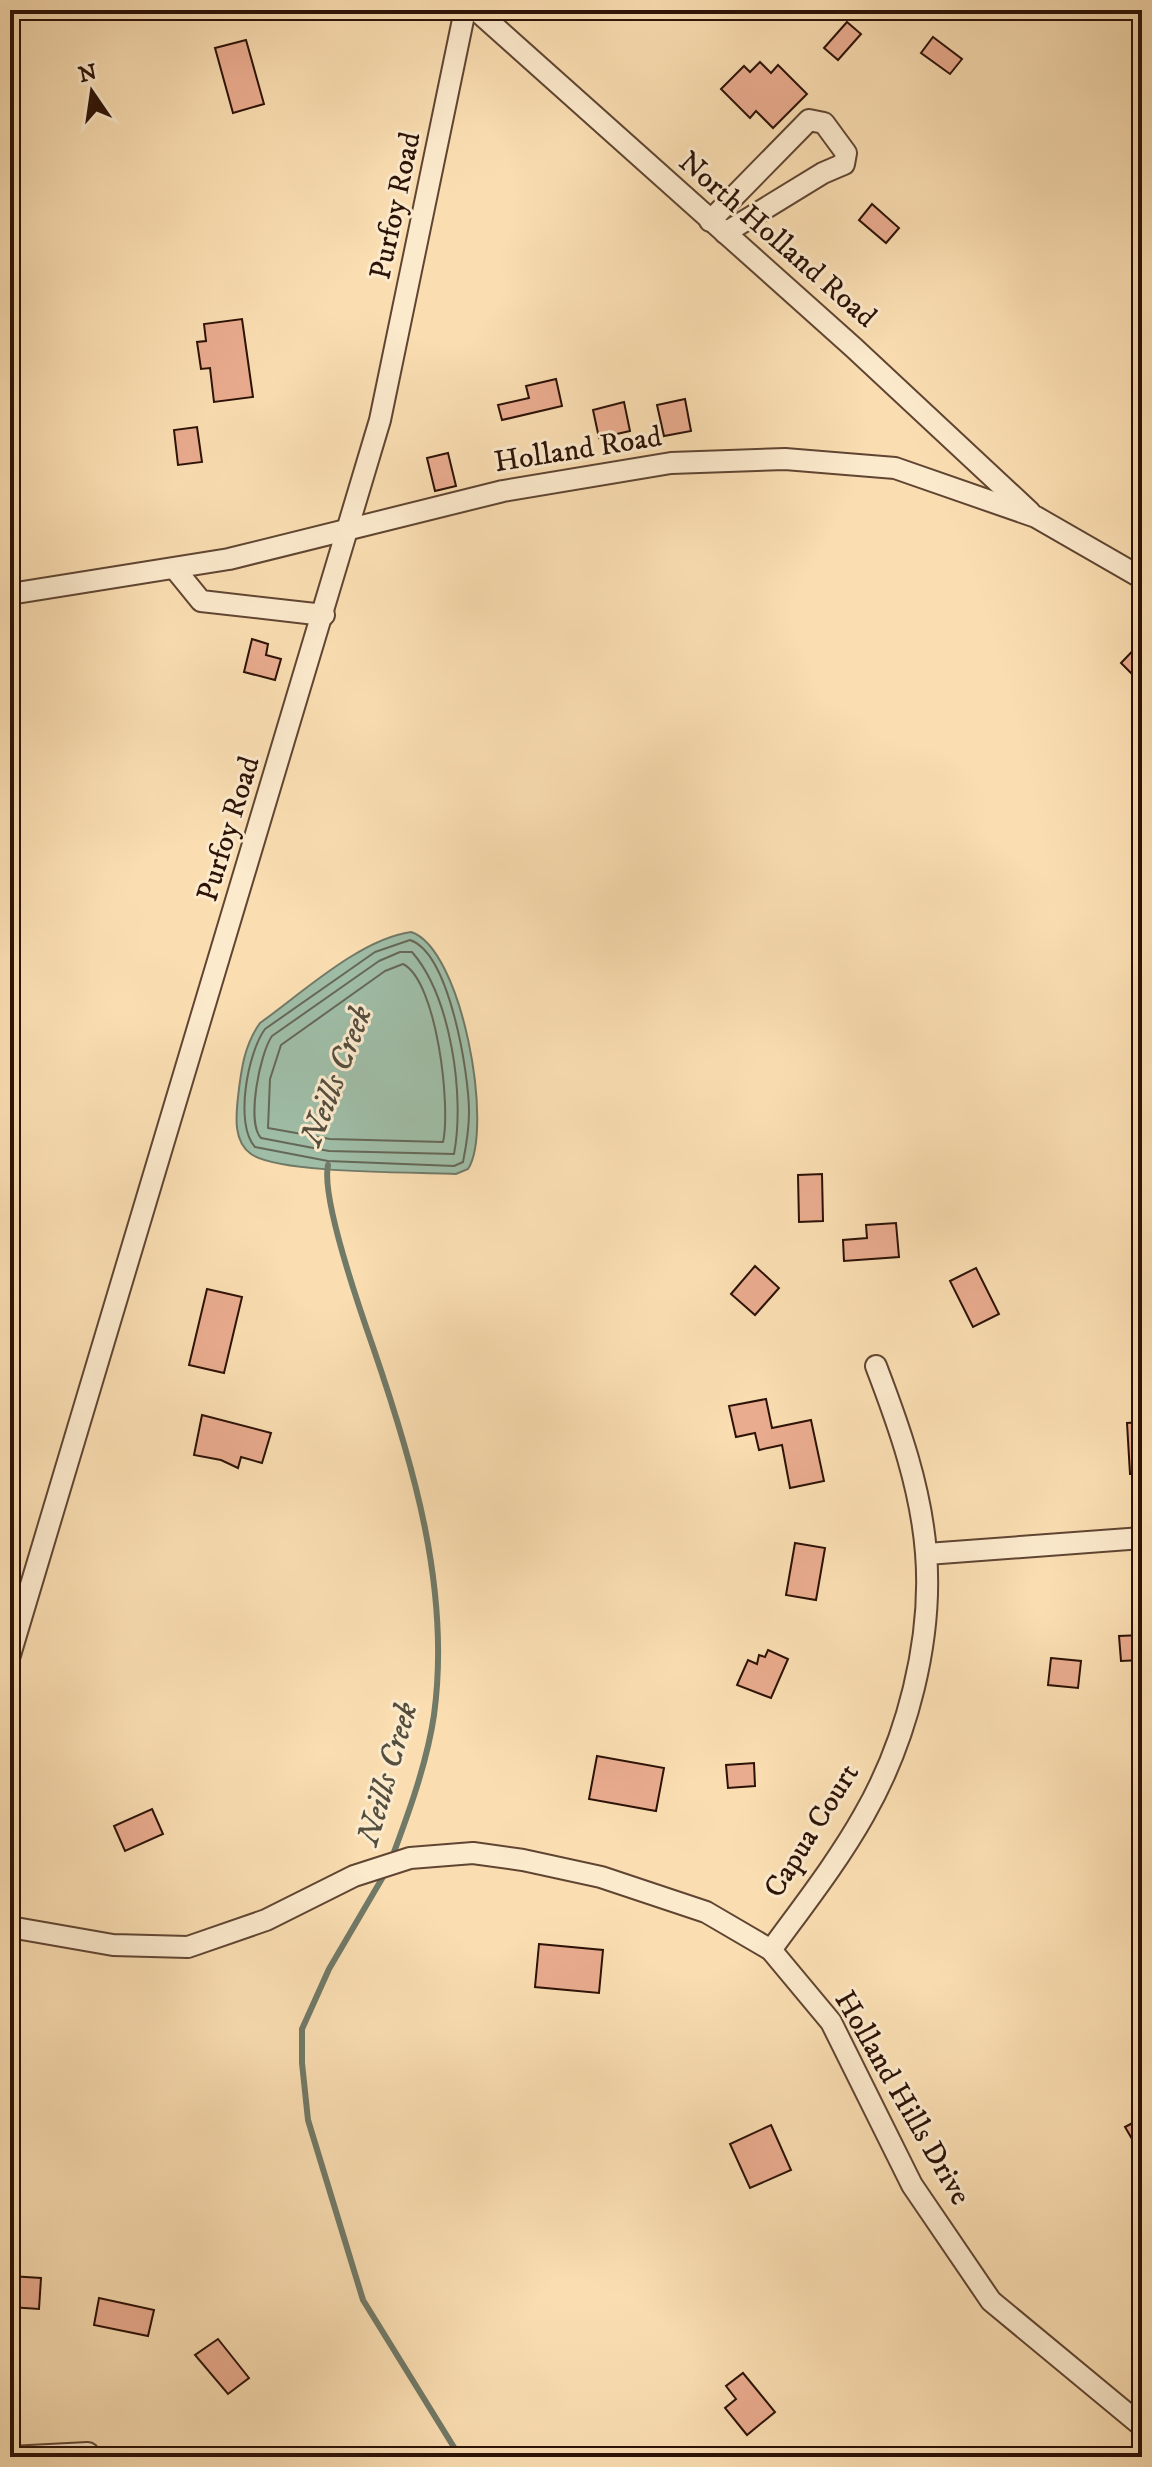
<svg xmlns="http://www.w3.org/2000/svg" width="1152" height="2467" font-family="'IM FELL DW Pica',serif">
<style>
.water{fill:#9fbda7;stroke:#717967;stroke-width:2}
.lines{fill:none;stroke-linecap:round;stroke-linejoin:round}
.shore{stroke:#666857;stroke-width:2}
.stream{stroke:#717967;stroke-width:6}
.building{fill:#eaac8f;stroke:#2c1207;stroke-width:2}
.minor-casing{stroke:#604532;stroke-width:24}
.minor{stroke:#fceacd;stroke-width:20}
.labels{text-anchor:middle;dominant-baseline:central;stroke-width:6;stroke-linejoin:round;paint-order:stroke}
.street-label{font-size:30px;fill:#2c1207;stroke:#fceacd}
.water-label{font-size:32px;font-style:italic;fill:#544e3f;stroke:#fceacd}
</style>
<rect width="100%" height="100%" fill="#fadeb2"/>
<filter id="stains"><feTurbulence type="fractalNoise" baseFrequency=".0025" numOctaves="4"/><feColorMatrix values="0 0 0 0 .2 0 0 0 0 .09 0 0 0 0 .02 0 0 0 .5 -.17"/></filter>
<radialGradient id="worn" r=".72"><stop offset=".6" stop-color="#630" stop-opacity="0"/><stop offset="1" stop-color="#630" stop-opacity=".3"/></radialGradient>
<path class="water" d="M411 932C462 948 494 1128 468 1169L456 1174C416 1172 280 1174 251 1154 233 1141 236 1116 238 1097 241 1071 244 1045 260 1023 302 993 360 939 411 932Z"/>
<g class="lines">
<g class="shore">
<path d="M410 940C450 953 469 1075 469 1112 469 1128 466 1147 463 1162L454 1166 328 1161 255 1147C234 1124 248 1052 265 1029L375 952Z"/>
<path d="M400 952H412C451 997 465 1096 454 1154L329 1151 261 1138C246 1122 260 1053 272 1036L379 961Z"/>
<path d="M403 964C437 981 451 1107 443 1142L330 1139 268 1128 270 1079 281 1045 385 971Z"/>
</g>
<g class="stream">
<path d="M328 1165C321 1198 360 1310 373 1347 413 1463 451 1590 434 1715 427 1763 408 1815 391 1860"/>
<path d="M387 1870 329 1969 302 2029V2063L308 2120 363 2300 460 2457"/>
</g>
</g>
<g class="building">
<path d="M847 22 861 34 838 60 824 48Z"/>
<path d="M933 37 962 59 950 74 921 53Z"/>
<path d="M246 40 264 104 233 113 215 48Z"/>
<path d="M760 62 771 73 778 65 807 94 773 128 756 111 750 118 721 89 744 66 750 72Z"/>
<path d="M872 204 899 228 886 243 859 220Z"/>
<path d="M242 319 253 397 214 402 210 368 201 369 197 342 206 341 204 324Z"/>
<path d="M556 379 562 406 502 420 498 405 529 398 526 386Z"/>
<path d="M685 399 691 431 664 436 657 405Z"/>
<path d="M624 402 630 431 599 438 593 410Z"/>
<path d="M197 427 202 462 178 465 174 430Z"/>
<path d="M448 453 456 486 435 491 427 458Z"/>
<path d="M252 639 268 644 266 655 281 659 275 680 244 672Z"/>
<path d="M1142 641V684L1121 663Z"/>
<path d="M822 1174 823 1221 799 1222 798 1175Z"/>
<path d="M896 1223 899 1257 844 1261 843 1240 867 1238 866 1225Z"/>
<path d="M755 1266 779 1288 755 1315 731 1294Z"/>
<path d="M976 1268 999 1314 973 1327 950 1281Z"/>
<path d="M207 1289 242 1297 224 1373 189 1365Z"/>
<path d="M766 1399 772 1428 811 1420 824 1481 790 1488 782 1445 759 1450 755 1433 736 1437 729 1406Z"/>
<path d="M202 1415 271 1433 262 1463 241 1457 238 1468 221 1460 194 1455Z"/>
<path d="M1142 1422V1474H1130L1127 1423Z"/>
<path d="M795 1543 825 1548 816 1600 786 1595Z"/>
<path d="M1142 1635V1660L1121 1661 1119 1636Z"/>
<path d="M768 1650 788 1659 771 1698 737 1685 748 1660 757 1664 759 1655 765 1657Z"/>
<path d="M1051 1658 1081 1661 1078 1688 1048 1685Z"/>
<path d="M597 1756 664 1768 656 1811 589 1799Z"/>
<path d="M754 1763 755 1786 728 1788 726 1765Z"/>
<path d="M152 1809 163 1834 125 1851 114 1826Z"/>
<path d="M539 1944 603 1950 599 1993 535 1987Z"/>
<path d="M1142 2118V2156L1125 2127Z"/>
<path d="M771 2125 791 2170 750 2188 730 2144Z"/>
<path d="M10 2276 41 2278 39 2309 10 2307Z"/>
<path d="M99 2298 154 2310 148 2336 94 2325Z"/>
<path d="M218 2339 249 2378 228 2394 195 2355Z"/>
<path d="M743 2373 775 2412 747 2435 725 2408 736 2399 726 2386Z"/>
</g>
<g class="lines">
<defs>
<g id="minor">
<path d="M476 10 853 347 1030 512"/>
<path d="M710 221 809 120 824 123 846 153 844 164 823 173 725 233"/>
<path d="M175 569 201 601 324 615"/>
<path d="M10 594 229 559 503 491 671 463 785 459 895 468 1036 517 1142 578"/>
<path d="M927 1554 1142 1538"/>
<path d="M10 1655 380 420 465 10"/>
<path d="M10 1927 113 1945 188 1947 266 1920 354 1876 410 1858 473 1853 523 1860 601 1877 706 1912 771 1950 831 2022 912 2185 991 2301 1142 2426"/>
<path d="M771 1950C803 1906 837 1863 864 1815 907 1740 933 1640 926 1553 921 1488 899 1426 876 1366"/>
<path d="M10 2457 88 2453"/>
</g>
</defs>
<use href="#minor" class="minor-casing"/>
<use href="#minor" class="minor"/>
</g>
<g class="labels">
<g class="street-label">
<text transform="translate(396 206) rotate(-78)">Purfoy Road</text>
<text transform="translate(777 240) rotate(41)">North Holland Road</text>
<text transform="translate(578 450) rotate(-9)">Holland Road</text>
<text transform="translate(229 829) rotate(-73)">Purfoy Road</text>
<text transform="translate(812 1831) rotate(-58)">Capua Court</text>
<text transform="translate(902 2098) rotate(60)">Holland Hills Drive</text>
</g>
<g class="water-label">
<text transform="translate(337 1076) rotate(-69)">Neills Creek</text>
<text transform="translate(388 1774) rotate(-74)">Neills Creek</text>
</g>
</g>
<rect width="1152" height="2467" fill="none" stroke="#fadeb2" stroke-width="40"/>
<rect x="12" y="12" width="1128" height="2443" fill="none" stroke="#2c1207" stroke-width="4"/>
<rect x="20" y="20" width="1112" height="2427" fill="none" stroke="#2c1207" stroke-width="2"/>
<g transform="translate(92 92) rotate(347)" stroke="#fceacd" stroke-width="6" paint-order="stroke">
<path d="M0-6L14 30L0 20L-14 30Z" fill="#2c1207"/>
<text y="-12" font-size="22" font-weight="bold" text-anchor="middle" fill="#2c1207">N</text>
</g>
<rect width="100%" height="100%" filter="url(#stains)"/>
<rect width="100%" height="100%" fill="url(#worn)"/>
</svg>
